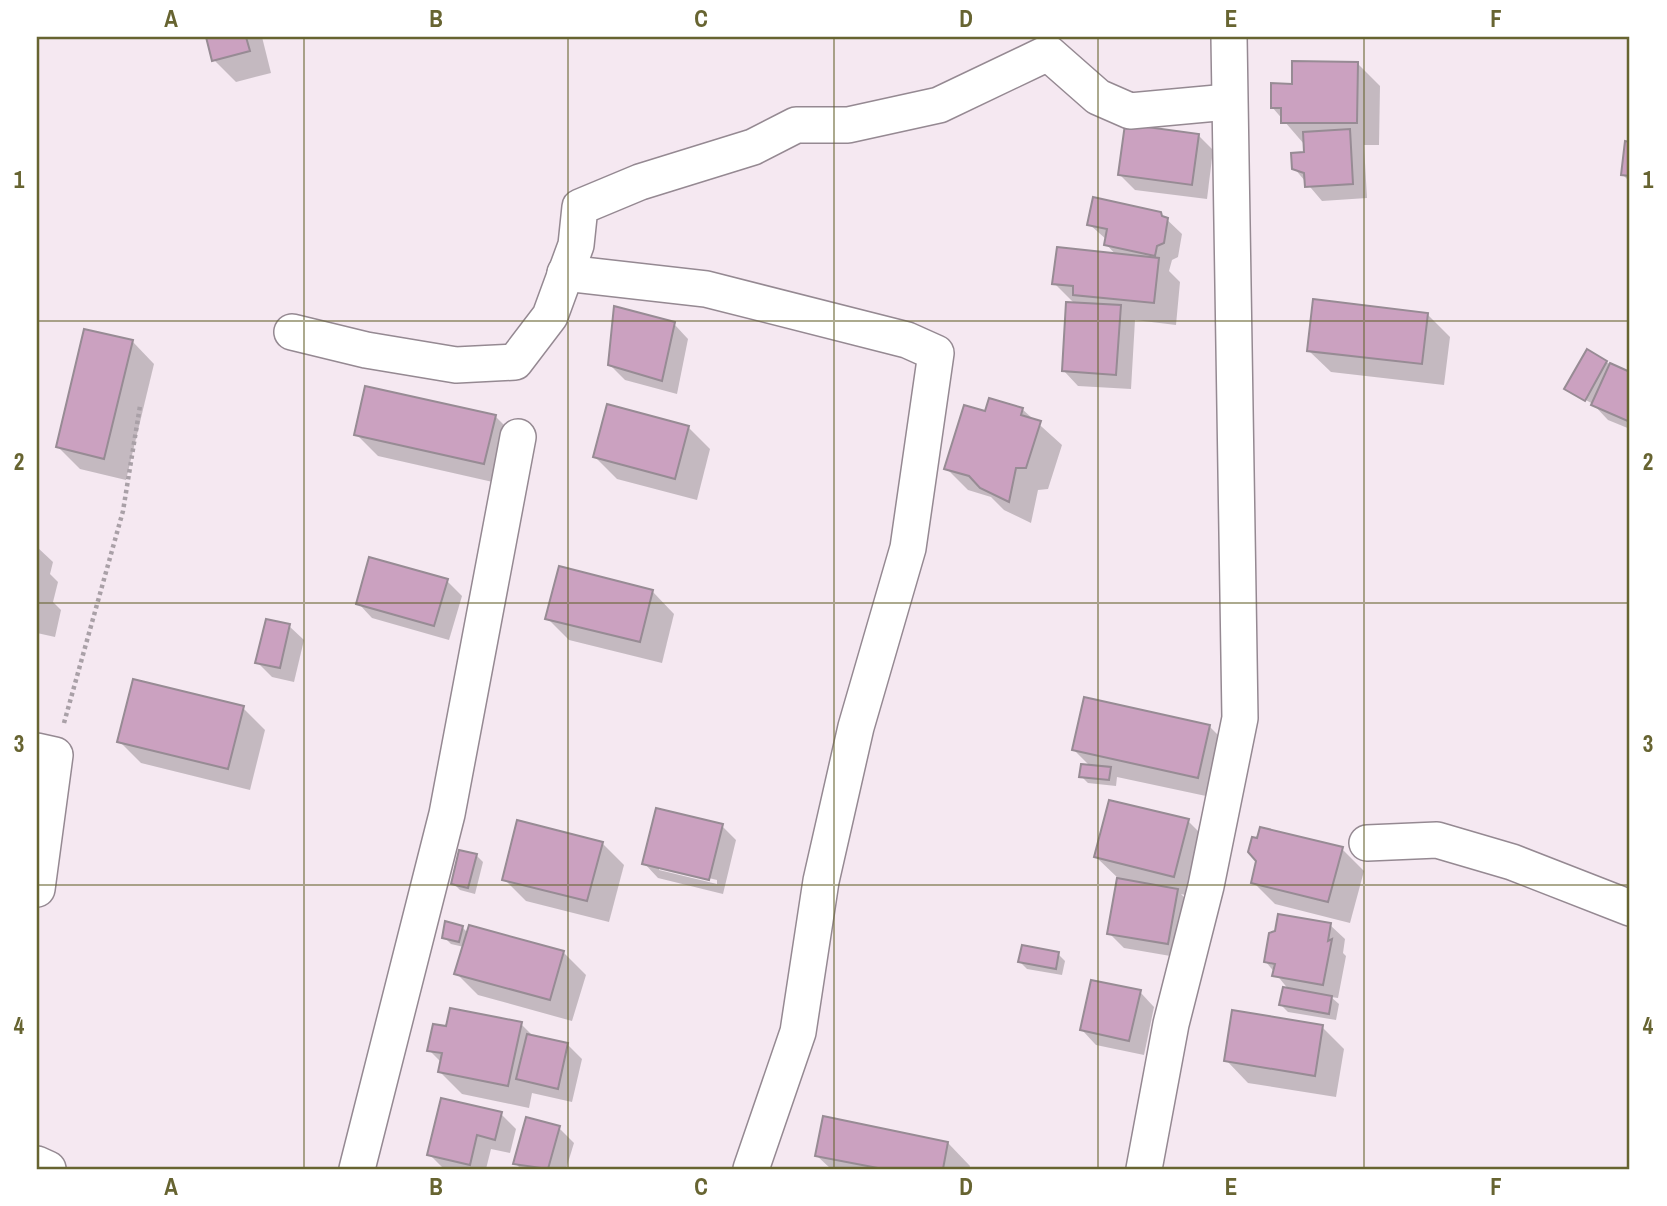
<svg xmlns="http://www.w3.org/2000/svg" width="1667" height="1206" font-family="'Archivo Narrow',sans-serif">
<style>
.shadow{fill:#0003;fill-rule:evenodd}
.building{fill:#cba1c0;stroke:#978b94;stroke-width:2}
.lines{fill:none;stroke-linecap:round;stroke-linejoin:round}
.minor-casing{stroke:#958992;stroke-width:38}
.path{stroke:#a9a0a7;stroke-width:4.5;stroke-dasharray:3.5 3.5;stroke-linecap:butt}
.minor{stroke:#fff;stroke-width:35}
.grid{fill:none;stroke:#676431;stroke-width:2;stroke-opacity:0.55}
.neatline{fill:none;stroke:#676431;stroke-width:2.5}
.grid-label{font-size:23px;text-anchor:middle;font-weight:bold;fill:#676431}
</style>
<rect width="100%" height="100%" fill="#f5e8f1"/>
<g class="shadow">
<path d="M208 37H262L271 73 236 82 214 60Z"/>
<path d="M1358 64 1380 86 1379 145H1364L1367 198 1322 201 1294 168 1306 154 1304 144 1272 107 1294 85Z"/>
<path d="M1198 135 1213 150 1207 199 1135 190 1120 175Z"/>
<path d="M1626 143 1630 144V182L1623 175Z"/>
<path d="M1160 213 1182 234 1178 257 1172 260 1169 271 1180 282 1176 325 1135 320 1131 389 1078 386 1064 371 1075 304 1054 283 1117 256 1106 244 1107 240 1089 224Z"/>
<path d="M1428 315 1450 337 1444 385 1331 372 1308 350Z"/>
<path d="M674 324 688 339 677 394 625 380 610 365Z"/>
<path d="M132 341 154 364 126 480 80 469 58 447Z"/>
<path d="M1606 362 1630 374V429L1608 420 1593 404 1566 389Z"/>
<path d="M1022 409 1062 445 1048 489 1038 490 1031 523 1004 510 991 497 968 490 946 468 986 414Z"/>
<path d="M495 416 517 438 506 485 378 456 356 434Z"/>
<path d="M688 427 710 449 697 500 617 479 595 457Z"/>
<path d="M37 547 53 562 50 574 58 582 53 602 61 610 55 637 37 633Z"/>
<path d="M447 581 462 596 449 640 372 618 358 603Z"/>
<path d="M652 591 674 614 662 663 569 640 547 618Z"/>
<path d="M289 626 304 640 294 682 272 677 257 662Z"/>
<path d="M243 708 265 730 250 790 141 763 119 741Z"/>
<path d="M1210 727 1232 749 1220 799 1117 777 1116 786 1088 783 1081 776 1091 767 1074 750Z"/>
<path d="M1188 821 1210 843 1196 898 1181 894 1192 905 1182 958 1124 948 1109 933 1119 879 1096 857Z"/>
<path d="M722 826 736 840 723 894 658 878 644 863ZM659 866 717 880V884L659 870Z"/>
<path d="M602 843 624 865 609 922 526 901 504 879Z"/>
<path d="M1342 849 1364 871 1350 923 1275 904 1253 882 1258 861Z"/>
<path d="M476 855 483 862 475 894 460 890 453 883Z"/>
<path d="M1330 925 1345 939 1343 953 1346 956 1338 998 1331 997 1339 1004 1336 1020 1288 1012 1281 1005 1289 990 1266 962Z"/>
<path d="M462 927 468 933 470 927 564 953 586 975 572 1021 478 995 456 973 464 947 451 944 444 937Z"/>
<path d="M1058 954 1065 961 1062 975 1027 969 1020 962Z"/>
<path d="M1140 992 1154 1007 1144 1055 1096 1045 1082 1030Z"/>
<path d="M521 1024 534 1037 567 1044 582 1059 572 1102 532 1093 529 1108 462 1094 440 1072 442 1063 429 1050 447 1028Z"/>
<path d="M1322 1027 1344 1049 1336 1097 1248 1083 1226 1060Z"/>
<path d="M501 1114 516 1129 510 1153 491 1149 486 1169H444L429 1154Z"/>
<path d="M559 1128 574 1143 566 1169H521L515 1163Z"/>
<path d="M948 1143 970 1166 969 1169H831L816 1155Z"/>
</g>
<g class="building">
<path d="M206 37H246L250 51 212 61Z"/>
<path d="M1292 61 1358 62 1357 123H1281V108H1271V83L1292 84Z"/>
<path d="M1125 124 1199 134 1192 185 1118 175Z"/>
<path d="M1350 129 1353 184 1305 187 1304 173 1292 169 1291 153 1304 152 1303 132Z"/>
<path d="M1625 141 1630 142V176L1621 175Z"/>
<path d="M1093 197 1161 212 1162 216 1168 218 1164 243 1157 246 1155 256 1104 245 1107 229 1087 225Z"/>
<path d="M1057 247 1159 258 1154 303 1073 295V286L1052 284Z"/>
<path d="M1313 299 1428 313 1422 364 1307 351Z"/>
<path d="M1066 302 1121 305 1116 375 1062 371Z"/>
<path d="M614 306 675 322 662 381 608 365Z"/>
<path d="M84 329 133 340 104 459 56 447Z"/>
<path d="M1587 349 1607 361 1585 401 1564 389Z"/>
<path d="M1610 363 1630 372V422L1591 405Z"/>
<path d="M365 386 496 415 484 464 354 435Z"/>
<path d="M989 398 1023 408 1021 415 1041 421 1026 468H1016L1009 502 980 488 969 476 944 469 964 405 985 411Z"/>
<path d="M607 404 689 426 675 479 593 457Z"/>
<path d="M369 557 448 579 434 626 356 604Z"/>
<path d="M559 566 653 590 640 642 545 619Z"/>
<path d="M266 619 290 624 280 668 255 663Z"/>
<path d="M133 679 244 706 228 769 117 742Z"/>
<path d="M1084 697 1210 725 1198 778 1072 750Z"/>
<path d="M1081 764 1111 767 1109 780 1079 777Z"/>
<path d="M1109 800 1189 819 1174 877 1094 857Z"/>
<path d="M656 808 723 824 709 880 642 864Z"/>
<path d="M517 820 603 842 587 901 502 880Z"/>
<path d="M1260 827 1343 847 1328 902 1251 883 1256 861 1248 852 1252 837 1257 838Z"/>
<path d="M459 850 477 854 468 888 451 884Z"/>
<path d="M1117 878 1178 889 1168 944 1107 934Z"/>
<path d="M1278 914 1331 923 1328 941 1332 939 1323 985 1272 976 1275 964 1264 962 1269 933 1275 931Z"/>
<path d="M445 921 463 926 459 942 442 938Z"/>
<path d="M469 925 564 951 550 1000 454 974Z"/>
<path d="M1022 945 1059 952 1056 969 1018 962Z"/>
<path d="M1091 980 1141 990 1129 1041 1080 1030Z"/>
<path d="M1283 987 1332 996 1329 1014 1279 1005Z"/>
<path d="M450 1008 522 1022 508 1086 438 1072 442 1053 427 1051 433 1024 446 1026Z"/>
<path d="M1232 1010 1323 1025 1315 1076 1224 1061Z"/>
<path d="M527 1034 568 1043 558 1089 516 1079Z"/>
<path d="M441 1098 502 1112 495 1140 477 1135 470 1165 427 1155Z"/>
<path d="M823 1116 948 1142 943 1169H883L815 1156Z"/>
<path d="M526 1117 560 1126 548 1169 513 1164Z"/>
</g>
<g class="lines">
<defs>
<g id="minor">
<path d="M565 273 706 289 907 340 936 353 908 548 856 727 821 881 798 1032 751 1169"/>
<path d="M292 332 366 350 456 365 515 362 550 316 576 245 580 207 640 182 753 147 796 125H848L939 105 1048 53 1098 97 1130 111 1217 103"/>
<path d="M37 751 55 755 37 889"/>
<path d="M1367 843 1437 840 1512 862 1630 908"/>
<path d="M37 1164 48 1169"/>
<path d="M357 1169 447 814 518 437"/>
<path d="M1144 1169 1171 1024 1206 886 1240 718 1229 37"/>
</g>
</defs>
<use href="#minor" class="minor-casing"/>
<path class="path" d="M64 723 123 511 140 406"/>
<use href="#minor" class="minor"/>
</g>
<path class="grid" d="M304 37V1169M568 37V1169M834 37V1169M1098 37V1169M1364 37V1169M37 321H1630M37 603H1630M37 885H1630"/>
<rect width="1667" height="1206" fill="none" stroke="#ffffff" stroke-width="77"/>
<rect x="38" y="38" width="1590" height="1130" class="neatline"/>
<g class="grid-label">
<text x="171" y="27">A</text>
<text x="436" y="27">B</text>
<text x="701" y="27">C</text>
<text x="966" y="27">D</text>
<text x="1231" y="27">E</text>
<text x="1496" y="27">F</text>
<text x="19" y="188">1</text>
<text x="1648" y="188">1</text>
<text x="19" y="470">2</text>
<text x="1648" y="470">2</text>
<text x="19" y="752">3</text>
<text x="1648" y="752">3</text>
<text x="19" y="1034">4</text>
<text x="1648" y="1034">4</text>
<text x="171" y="1195">A</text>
<text x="436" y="1195">B</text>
<text x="701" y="1195">C</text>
<text x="966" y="1195">D</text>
<text x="1231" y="1195">E</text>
<text x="1496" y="1195">F</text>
</g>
</svg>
